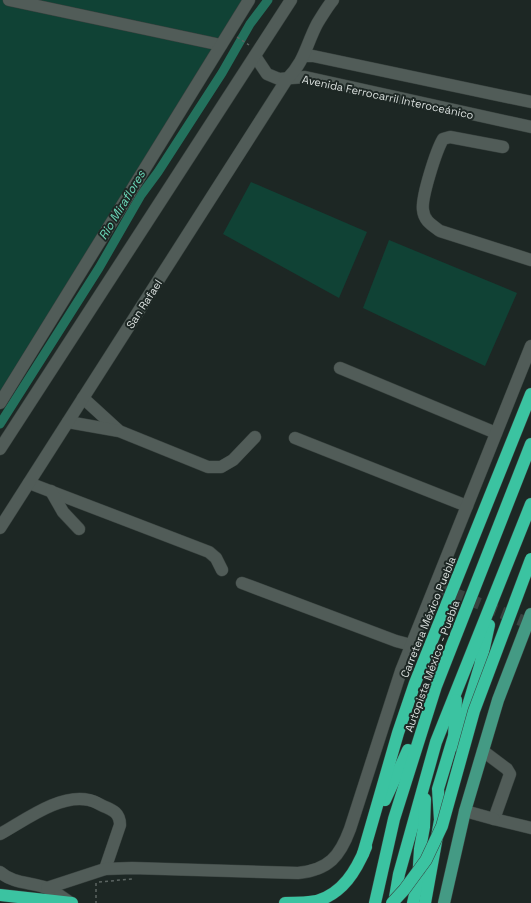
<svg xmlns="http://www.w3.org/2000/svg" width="531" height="903" font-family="'Space Grotesk',sans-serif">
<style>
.green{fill:#104235}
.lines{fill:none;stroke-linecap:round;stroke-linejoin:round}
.canal{stroke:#23715d;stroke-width:9}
.minor-tunnel{stroke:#394340;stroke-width:12;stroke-dasharray:12 6;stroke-linecap:butt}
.minor-casing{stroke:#39423f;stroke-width:13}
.major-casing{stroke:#39423f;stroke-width:13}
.highway-casing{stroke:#39423f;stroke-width:13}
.path{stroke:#5c6562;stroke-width:1.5;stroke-dasharray:3 3;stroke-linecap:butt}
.minor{stroke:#515c58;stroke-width:12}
.major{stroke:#449a84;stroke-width:12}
.highway{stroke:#3bc3a1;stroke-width:12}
.highway-bridge-casing{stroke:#39423f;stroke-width:13;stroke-linecap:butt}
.highway-bridge{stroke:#3bc3a1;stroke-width:12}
.labels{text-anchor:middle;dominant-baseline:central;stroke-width:4;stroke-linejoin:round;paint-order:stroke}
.street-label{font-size:11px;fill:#d9dfdd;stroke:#1d2724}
.water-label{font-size:12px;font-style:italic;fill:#6cdabb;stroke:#1d2724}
</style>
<rect width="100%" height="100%" fill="#1d2724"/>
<g class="green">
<path d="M0 0H244L0 393Z"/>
<path d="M251 182 367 232 339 298 223 234Z"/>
<path d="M389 240 517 293 485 366 363 308Z"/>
</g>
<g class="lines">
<path class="canal" d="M0 424 99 268 141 195 158 172 222 73 250 24 268 0"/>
<path class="minor-tunnel" d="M435 586 528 623"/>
<defs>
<g id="minor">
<path d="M9 0 221 45"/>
<path d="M255 56 267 74 279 79 305 77 531 127"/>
<path d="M304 56H313L531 102"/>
<path d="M503 147 450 137 443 139C436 151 421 198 423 210 424 221 432 225 440 231L531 260"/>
<path d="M340 368 496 433"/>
<path d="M83 398 118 430"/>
<path d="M0 403 249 0"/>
<path d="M68 422 119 431 208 467H221L233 460 255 437"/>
<path d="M295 438 467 506"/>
<path d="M0 449 291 0"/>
<path d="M29 483 209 552 216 558 222 570"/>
<path d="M51 491 63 512 79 529"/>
<path d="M0 528 287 79C305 61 306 45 317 24 322 16 327 7 333 0"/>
<path d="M242 583 396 641 411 645"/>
<path d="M483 751 507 769 510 774 494 819 531 828"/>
<path d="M465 811 494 819"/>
<path d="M0 834C24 821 60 793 89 800 94 801 99 804 103 806 113 810 120 813 120 825L105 869"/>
<path d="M0 872C13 884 32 882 47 888 55 891 63 898 71 903"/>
<path d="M47 888 105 869 132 868 298 873C329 870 340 856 350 829L401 671 531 346"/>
</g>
<path id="major" d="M444 903 465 811 498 700 531 614"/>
<g id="highway">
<path d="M460 747 464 719 480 666 489 625"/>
<path d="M385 800 408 750"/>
<path d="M363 854 398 733 415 683 531 394"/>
<path d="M0 895 72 903"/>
<path d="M285 903C296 903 307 903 317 901 343 893 356 871 366 847"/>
<path d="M375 903 394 819 436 686 531 444"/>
<path d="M394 903 399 874 436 742 531 504"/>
<path d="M413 903 418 881 420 849 424 827 425 799"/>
<path d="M425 903 440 820 438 789 454 736 456 700"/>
</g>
</defs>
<use href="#minor" class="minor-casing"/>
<use href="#major" class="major-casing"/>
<use href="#highway" class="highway-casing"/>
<g class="path">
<path d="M237 37 249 45"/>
<path d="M99 882 132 879"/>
<path d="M96 883V903"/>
</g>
<use href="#minor" class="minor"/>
<use href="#major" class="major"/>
<use href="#highway" class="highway"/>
<defs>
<path id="highway-bridge" d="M392 903 404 890 426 860 442 826 474 711 531 559"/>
</defs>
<use href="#highway-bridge" class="highway-bridge-casing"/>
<use href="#highway-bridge" class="highway-bridge"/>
</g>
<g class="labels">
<g class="street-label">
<text transform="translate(388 97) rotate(12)">Avenida Ferrocarril Interoceánico</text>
<text transform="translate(144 304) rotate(-57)">San Rafael</text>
<text transform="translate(428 617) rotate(-68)">Carretera México Puebla</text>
<text transform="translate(432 666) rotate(-70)">Autopista México - Puebla</text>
</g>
<g class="water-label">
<text transform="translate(122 205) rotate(-59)">Rio Miraflores</text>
</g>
</g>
</svg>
